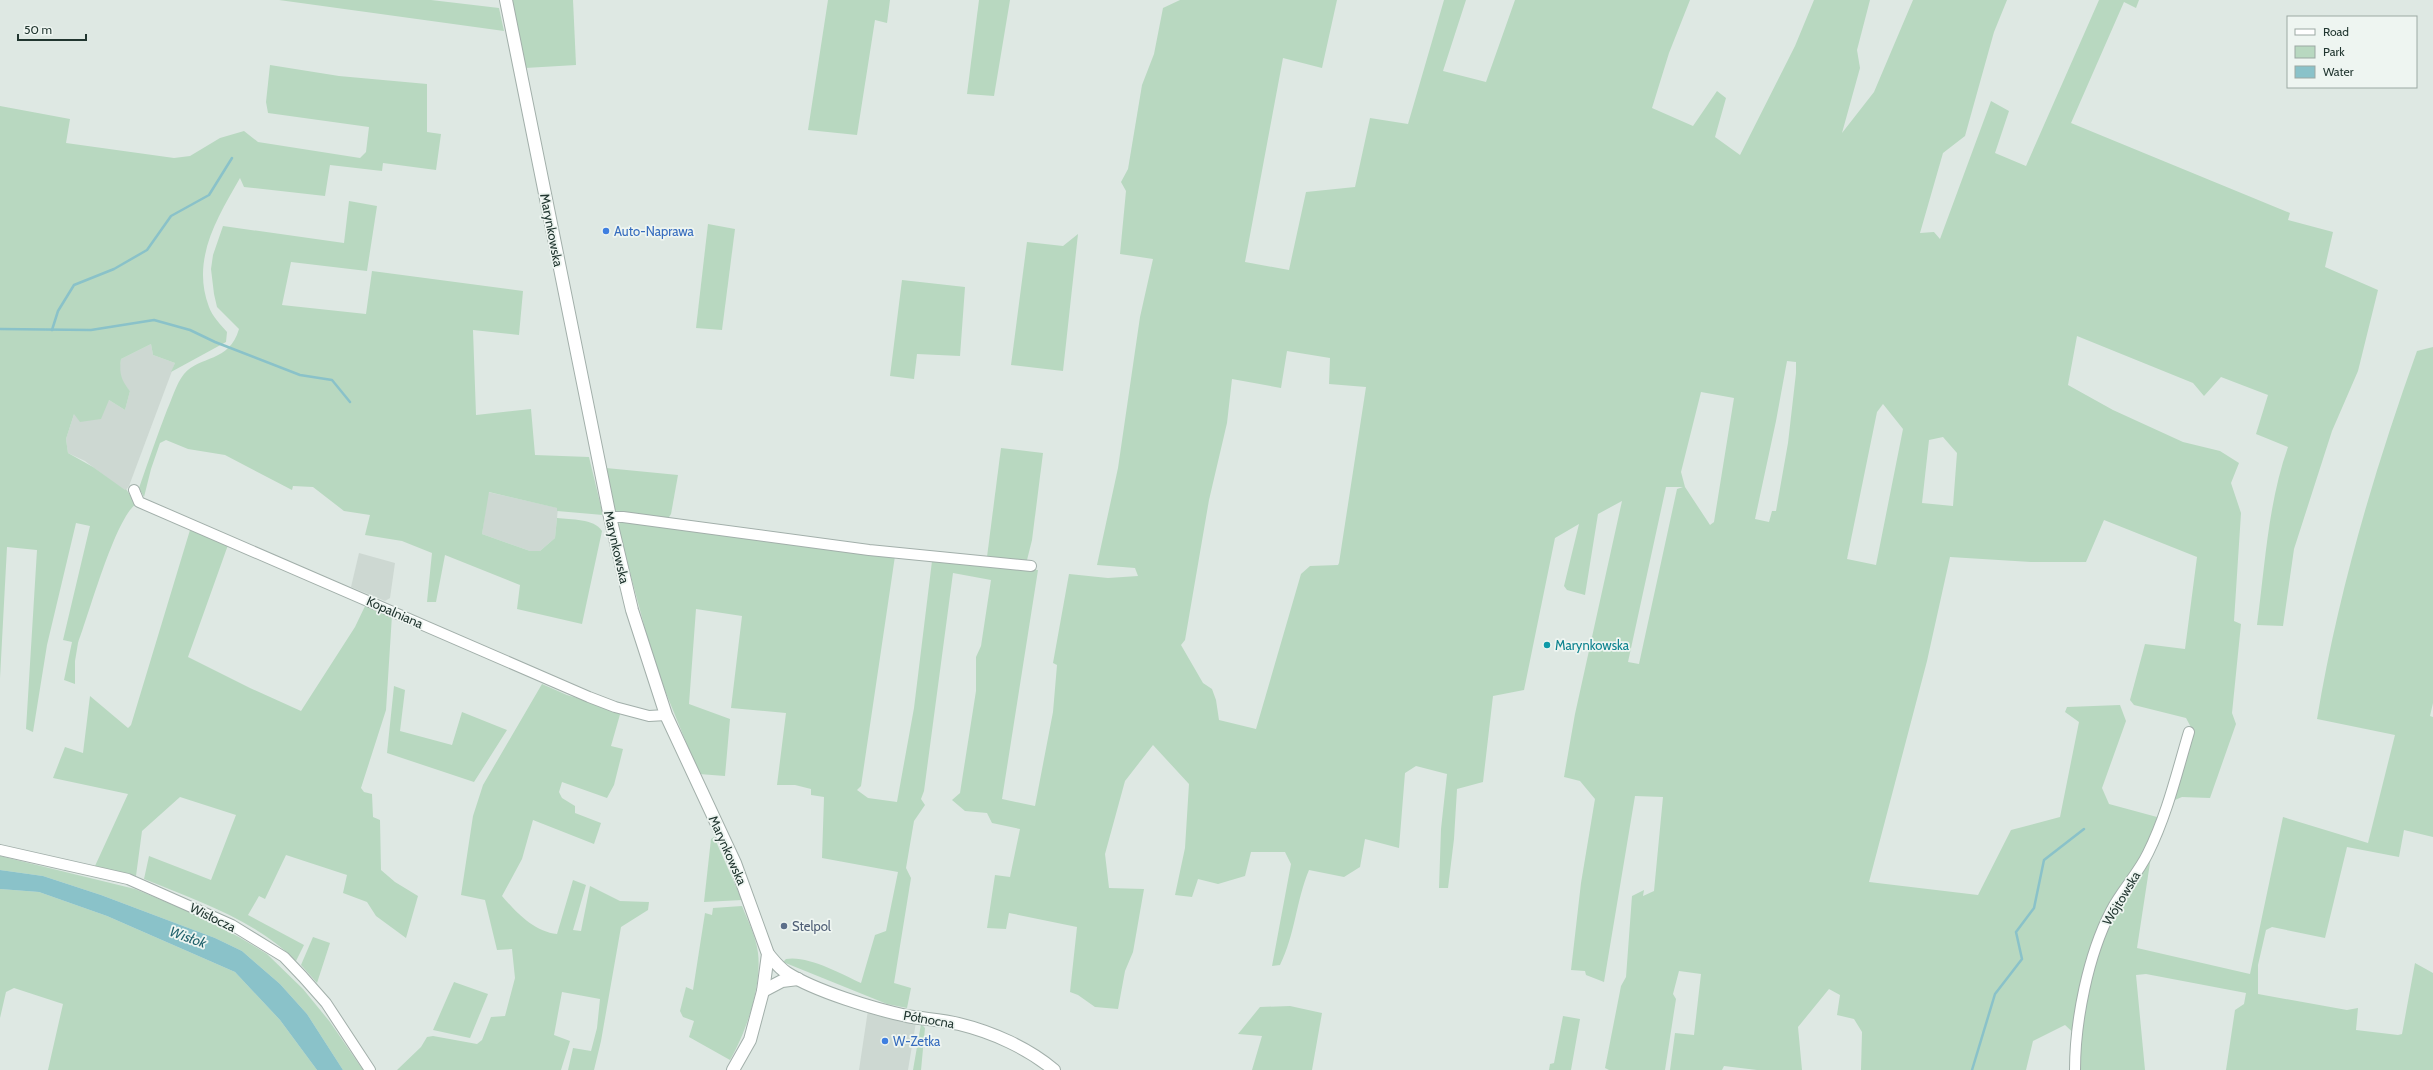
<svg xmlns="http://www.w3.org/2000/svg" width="2433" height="1070" font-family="Cabin,sans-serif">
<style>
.built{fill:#cdd8d2}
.green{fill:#b8d8c0;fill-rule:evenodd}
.water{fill:#8ac2c9}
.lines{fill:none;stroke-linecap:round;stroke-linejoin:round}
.stream{stroke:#8ac2c9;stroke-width:2.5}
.minor-casing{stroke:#a2afaa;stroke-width:12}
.tertiary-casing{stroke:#a2afaa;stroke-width:14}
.minor{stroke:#fff;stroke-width:10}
.tertiary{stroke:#fff;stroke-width:12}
.shop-dot{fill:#3f7fe0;stroke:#eef5f1;stroke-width:1.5}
.culture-dot{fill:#0f9aa8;stroke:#eef5f1;stroke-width:1.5}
.service-dot{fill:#5c6f8a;stroke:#eef5f1;stroke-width:1.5}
.labels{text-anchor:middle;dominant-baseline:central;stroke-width:3.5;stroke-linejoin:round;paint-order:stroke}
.street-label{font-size:13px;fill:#213630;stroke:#eef5f1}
.shop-label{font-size:13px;fill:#366cbe;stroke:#eef5f1;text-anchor:start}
.culture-label{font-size:13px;fill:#0d838f;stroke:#eef5f1;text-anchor:start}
.service-label{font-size:13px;fill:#4e5e75;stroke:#eef5f1;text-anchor:start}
.water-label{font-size:14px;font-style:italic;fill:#21626c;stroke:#eef5f1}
</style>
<rect width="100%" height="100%" fill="#dee8e3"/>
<g class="built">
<path d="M151 344 153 355 175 363 129 486 125 491 85 461 68 453 66 439 74 414 109 400 125 410 130 391 122 382 119 373 121 359Z"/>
<path d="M488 492 558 508 555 538 540 551H530L482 534Z"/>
<path d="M359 553 395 563 390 598 385 601 351 587Z"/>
<path d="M868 1010 916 1022 908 1070H859Z"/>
</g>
<g class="green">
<path d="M279 0H431L499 8 504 31Z"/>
<path d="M512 0H573L576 65 525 68Z"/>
<path d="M828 0H890L887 23 875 20 857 135 808 130Z"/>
<path d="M979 0H1010L994 96 967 94Z"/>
<path d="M1180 0H1337L1322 68 1283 58 1245 262 1289 270 1306 192 1355 187 1370 118 1408 124 1444 0H1466L1443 71 1486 82 1515 0H1690L1669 53 1652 108 1693 126 1717 91 1726 98 1715 137 1740 155 1795 46 1814 0H1870L1857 50 1860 68 1842 133 1874 92 1913 0H2007L1994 32 1965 136 1943 153 1920 233 1934 232 1940 239 1991 101 2009 111 1995 153 2026 166 2099 0H2139L2136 8 2124 2 2071 123 2290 213 2288 220 2333 232 2325 267 2378 290 2358 371 2332 431 2294 549 2283 626 2257 625C2265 566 2268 503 2288 447L2256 434 2268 395 2221 377 2204 396 2193 383 2077 336 2068 385 2113 410 2183 442 2220 451 2239 463 2231 483 2241 513 2234 621 2241 624 2232 713 2236 724 2210 798 2182 797 2170 802 2194 733 2186 718 2134 705 2130 700 2145 644 2185 649 2197 557 2104 520 2086 562H2031L1950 557 1927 661 1869 882 1978 895 2011 830 2060 817 2079 722 2065 712 2067 707 2120 705 2126 721 2102 788 2109 804 2157 817 2137 948 2250 974 2283 817 2368 843 2395 735 2317 719C2338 593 2374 471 2417 351L2433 347V703L2430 716 2433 717V837L2404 830 2399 857 2347 847 2325 938 2272 927 2266 930 2258 965V994L2347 1010 2358 1008 2356 1030 2398 1035 2402 1034 2415 963 2433 973V1070H2226L2235 1010 2244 1004 2246 993 2146 974 2136 975 2145 1070H2078L2080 1039 2065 1025 2033 1041 2026 1070H1861L1862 1032 1854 1019 1837 1015 1840 995 1829 989 1798 1027 1802 1070H1757L1724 1066 1722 1070H1670L1675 1033 1694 1035 1701 974 1679 971 1673 994 1676 999 1665 1070H1609L1605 1068 1621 986 1626 977 1632 896 1644 890 1643 896 1654 891 1663 797 1635 796 1604 982 1586 975 1585 971 1571 970 1581 883 1595 799 1580 781 1564 777 1575 714 1622 501 1598 514 1585 595 1567 590 1564 586 1579 524 1555 538 1524 690 1493 696 1483 782 1457 789 1454 839 1448 888H1439L1441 829 1447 774 1416 766 1405 773 1399 848 1365 839 1360 867 1344 877 1309 870C1296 901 1295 935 1280 965L1272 966 1291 864 1285 852H1251L1245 876 1218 884 1198 879 1192 897 1175 895 1185 848 1189 784 1153 745 1125 781 1105 854 1109 888 1144 889 1133 952 1125 971 1118 1009 1095 1007 1078 995 1070 992 1077 927 1009 913 1006 929 987 928 995 875 1010 877 1020 829 992 823 987 813 965 811 952 800 960 793 976 691V657L981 646 991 580 953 573 924 791 921 799 925 805 914 821 906 868 911 878 894 983 911 988 907 1008 887 1004 783 962 786 959C807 955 842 974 861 983L875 935 886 931 898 872 822 858 824 797 811 795V789L795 785H777L786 713 731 708 742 616 696 609 689 704 730 719 725 776 699 774 655 666 618 528 620 522 626 521 895 556 861 786 857 790 868 798 897 802 914 708 932 561 1038 570 1002 799 1035 806 1053 712 1057 665 1053 663 1069 574 1108 578 1138 576 1135 568 1097 565 1118 468 1140 317 1153 259 1120 254 1126 191 1121 182 1128 169 1142 85 1154 54 1163 8ZM1287 351 1330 358 1329 384 1366 387 1339 563 1338 565 1310 566 1301 574 1256 729 1219 720 1216 700 1212 689 1203 683 1181 645 1185 640 1209 500 1227 423 1232 379 1281 388ZM1787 361 1796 362V373L1788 443 1776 511H1772L1769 522 1755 519 1776 421ZM1701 392 1734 398 1714 522 1710 525 1685 487 1681 472ZM1883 404 1903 429 1876 565 1847 559 1877 412ZM1943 437 1957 453 1953 506 1922 503 1929 440ZM1666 487H1683L1677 489 1639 664 1628 662Z"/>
<path d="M270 65 339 76 427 84V132L441 134 436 170 383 163 382 171 330 165 325 196 244 187 240 178C217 218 191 260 209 307 212 316 221 325 227 332L226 342 171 372 175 363 153 355 151 344 121 359C119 373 121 380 130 391L125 410 109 400 101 419 80 422 74 414 66 439 68 453 93 467 125 490 126 489 136 504C115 519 89 614 78 643L75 661V684L64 680 72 642 63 640 90 526 76 523 47 645 33 732 26 729 37 550 7 547 0 678V106L70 119 66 143 174 158 190 156 220 138 244 131 258 142 360 158 366 152 369 127 268 113 266 102Z"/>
<path d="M349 201 377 206 367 271 291 262 282 305 366 314 372 271 523 291 519 335 473 330 476 415 531 409 535 455 589 457 603 515 557 511V508L489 492 482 534 530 551H540L555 538 557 518C571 520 594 518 602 531L582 624 517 609 520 585 445 555 436 602H427L432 553 402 541 365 535 370 515 344 511 313 487 293 486 292 490 225 455 188 449 166 440 160 443 151 469 144 497 139 488C148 462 157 436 167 410 172 399 176 384 184 374 200 355 229 363 239 329L217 307 214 294 211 269 213 255 223 226 344 243Z"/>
<path d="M708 224 735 229 722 330 696 328Z"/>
<path d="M1078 234 1063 371 1011 365 1027 242 1063 246Z"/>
<path d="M902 280 965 287 960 356 917 354 914 379 890 376Z"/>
<path d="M1001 448 1043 453 1032 540 1027 560 987 557Z"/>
<path d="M606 468 678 475 671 514 667 520 615 512Z"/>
<path d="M190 530 228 545 188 657 250 688 301 711 355 627 366 604 392 615 386 710 361 788 364 792 372 794 373 817 380 820 381 870 395 882 418 896 406 938 376 916 367 902 343 893 347 875 286 855 265 899 259 896 248 915 304 945 296 961C255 920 196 900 144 879L149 856 211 880 236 815 180 797 142 831 136 876 95 866 128 794 53 778 65 747 83 753 90 696 128 728 131 725Z"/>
<path d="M542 684 567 695 621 711 611 746 623 749 614 785 607 798 562 782 559 792 562 798 575 806V813L601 823 594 844 533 820 522 859 502 896C515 911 534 932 557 934L573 880 586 885 573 930 581 931 590 886 620 901 649 902 648 910 621 927 601 1041 594 1070H568L573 1048 591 1051 597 1028 600 999 562 992 554 1035 570 1041 561 1070H397L421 1047 427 1037 433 1036 477 1044 482 1040 491 1017 505 1016 515 978 512 949 497 950 485 900 461 895 473 816 483 785Z"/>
<path d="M394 686 405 690 400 731 452 745 462 712 507 730 474 782 387 753Z"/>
<path d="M714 837 742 900 704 902 711 839Z"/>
<path d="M0 856 135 889 190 912 239 937 267 954 303 989 330 1022 363 1070H343L307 1014 280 984 242 951 215 938 101 895 43 876 0 870Z"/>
<path d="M0 889 39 892 107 916 235 972 280 1020 317 1070H48L63 1004 14 988 6 992 0 1018Z"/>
<path d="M742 906C748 921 756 937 758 953 762 985 746 1033 730 1060L689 1037 694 1021 683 1017 680 1011 686 987 693 990 705 913 712 915 713 908Z"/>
<path d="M313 937 330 943 317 983 301 965Z"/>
<path d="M454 982 488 994 470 1038 433 1030Z"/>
<path d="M1290 1006 1322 1013 1312 1070H1252L1262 1036 1238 1034 1260 1007Z"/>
<path d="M1563 1016 1580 1019 1571 1070H1549L1550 1064 1554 1063Z"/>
<path d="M921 1024 925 1028 921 1070H913Z"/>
</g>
<path class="water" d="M0 870 43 876 101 895 215 938 242 951 280 984 307 1014 343 1070H317L280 1020 235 972 107 916 39 892 0 889Z"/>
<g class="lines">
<g class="stream">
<path d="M0 329 91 330 154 320 190 330 215 342 300 375 332 380 350 402"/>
<path d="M52 330 58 311 74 285 114 269 147 250 171 216 209 195 232 158"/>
<path d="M1972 1070 1995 994 2022 959 2016 932 2034 908 2044 860 2084 829"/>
</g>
<defs>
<g id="minor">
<path d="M134 490 139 502 589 697 615 707 649 716 666 715"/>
<path d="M610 517H623L869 550 1031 566"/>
<path d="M0 850 128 879 232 925 284 957 303 977 326 1003 370 1070"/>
<path d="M2075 1070C2075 1021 2088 955 2111 911 2121 891 2138 874 2148 853 2167 815 2177 772 2189 732"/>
</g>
<g id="tertiary">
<path d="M506 0 610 517 632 610 666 715 735 863 768 954 763 991 750 1040 733 1070"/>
<path d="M768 954C774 961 779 968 787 973 815 991 874 1009 907 1016 924 1019 942 1020 959 1024 992 1032 1028 1048 1054 1070"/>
<path d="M763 991 782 981 798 979"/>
</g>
</defs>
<use href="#minor" class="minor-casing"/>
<use href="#tertiary" class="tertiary-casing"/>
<use href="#minor" class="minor"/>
<use href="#tertiary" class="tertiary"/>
</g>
<g class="shop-dot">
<circle cx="606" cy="231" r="4"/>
<circle cx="885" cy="1041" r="4"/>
</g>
<circle class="culture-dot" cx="1547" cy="645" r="4"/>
<circle class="service-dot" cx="784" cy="926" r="4"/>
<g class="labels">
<g class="street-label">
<text transform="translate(552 230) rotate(79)">Marynkowska</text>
<text transform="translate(617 547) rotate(77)">Marynkowska</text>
<text transform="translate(395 612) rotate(24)">Kopalniana</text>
<text transform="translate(728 850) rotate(66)">Marynkowska</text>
<text transform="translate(2121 898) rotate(-59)">Wójtowska</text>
<text transform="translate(213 917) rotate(26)">Wisłocza</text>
<text transform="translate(929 1019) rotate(10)">Północna</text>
</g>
<g class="shop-label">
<text x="614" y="231">Auto-Naprawa</text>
<text x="893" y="1041">W-Zetka</text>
</g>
<g class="culture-label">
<text x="1555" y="645">Marynkowska</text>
</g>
<g class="service-label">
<text x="792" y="926">Stelpol</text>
</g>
<g class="water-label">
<text transform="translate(188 937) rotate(20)">Wisłok</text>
</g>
</g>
<rect x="2287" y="16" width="130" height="72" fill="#eef5f1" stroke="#9ca9a4"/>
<rect x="2295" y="29" width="20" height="6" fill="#ffffff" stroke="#9ca9a4"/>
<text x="2323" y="36" font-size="12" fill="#213630">Road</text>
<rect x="2295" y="46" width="20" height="12" fill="#b8d8c0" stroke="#9ca9a4"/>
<text x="2323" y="56" font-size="12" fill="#213630">Park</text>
<rect x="2295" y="66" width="20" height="12" fill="#8ac2c9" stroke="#9ca9a4"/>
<text x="2323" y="76" font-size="12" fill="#213630">Water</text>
<path d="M18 34v6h68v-6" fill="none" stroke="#213630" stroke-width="2"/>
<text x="24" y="34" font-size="12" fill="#213630" stroke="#eef5f1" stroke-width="3" paint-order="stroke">50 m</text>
</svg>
